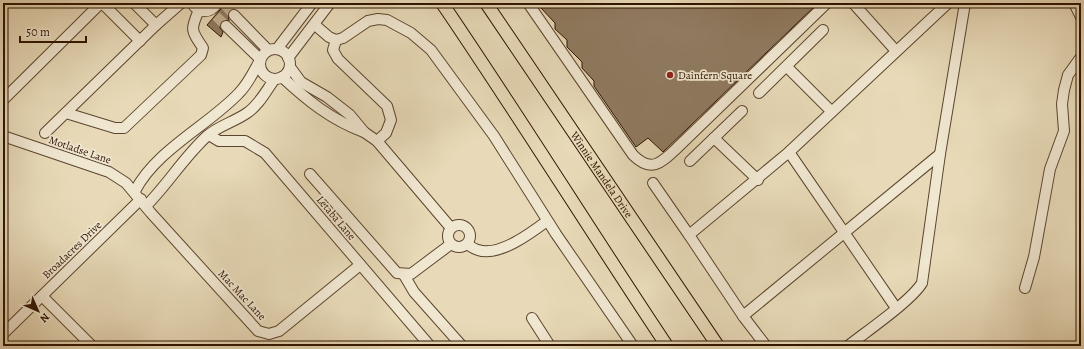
<svg xmlns="http://www.w3.org/2000/svg" width="1084" height="349" font-family="Alegreya,serif">
<style>
.building{fill:#8f7a60;stroke:#2e1300}
.lines{fill:none;stroke-linecap:round;stroke-linejoin:round}
.minor-tunnel{stroke:#c3b293;stroke-width:10;stroke-dasharray:10 5;stroke-linecap:butt}
.minor-casing{stroke:#5c452e;stroke-width:12}
.major-casing{stroke:#2e1300;stroke-width:14}
.minor{stroke:#f0e7d1;stroke-width:10}
.major{stroke:#e8dab8;stroke-width:12}
.poi-dot{fill:#8f2418;stroke:#f0e7d1;stroke-width:1.5}
.labels{text-anchor:middle;dominant-baseline:central;stroke-width:3.5;stroke-linejoin:round;paint-order:stroke}
.poi-label{font-size:11px;fill:#2e1300;stroke:#f0e7d1;text-anchor:start}
.street-label{font-size:11px;fill:#2e1300;stroke:#f0e7d1}
</style>
<rect width="100%" height="100%" fill="#e8dab8"/>
<filter id="stains"><feTurbulence type="fractalNoise" baseFrequency=".005" numOctaves="4"/><feColorMatrix values="0 0 0 0 .2 0 0 0 0 .09 0 0 0 0 .02 0 0 0 .5 -.17"/></filter>
<radialGradient id="worn" r=".72"><stop offset=".6" stop-color="#630" stop-opacity="0"/><stop offset="1" stop-color="#630" stop-opacity=".3"/></radialGradient>
<g class="building">
<path d="M226 3H228L234 9 228 13 229 21 224 20 220 24V28L223 32 221 37 207 25Z"/>
<path d="M547 3H818L663 152 648 138 636 147 594 86V81L582 68V62L567 47V40L555 29V23L541 8Z"/>
</g>
<g class="lines">
<g class="minor-tunnel">
<path d="M225 5 234 15"/>
<path d="M216 16 226 26"/>
</g>
<defs>
<g id="minor">
<path d="M102 3 140 41"/>
<path d="M134 3 156 25"/>
<path d="M192 3C198 14 211 14 217 3"/>
<path d="M528 3 633 155C652 174 662 162 678 147L827 3"/>
<path d="M853 3 896 51"/>
<path d="M1074 3 1081 17"/>
<path d="M234 15 268 50"/>
<path d="M315 25 329 37 336 40 343 38 368 21 378 19 387 20 411 33 431 50 494 136 556 234 633 346"/>
<path d="M226 26 260 59"/>
<path d="M336 40 333 50 338 59 387 106 391 120 386 133 377 141"/>
<circle cx="275" cy="64" r="15"/>
<path d="M277 49 312 3"/>
<path d="M288 58 330 3"/>
<path d="M290 67 301 82 327 97 350 115 364 132 377 141 451 228"/>
<path d="M787 67 831 111"/>
<path d="M282 77C307 100 331 120 364 132"/>
<path d="M759 93 823 30"/>
<path d="M3 100 101 3"/>
<path d="M66 113 115 128H124L201 55 203 48C191 30 190 30 199 10"/>
<path d="M45 133 156 25 181 3"/>
<path d="M209 135 219 141H245L265 153 430 346"/>
<path d="M3 136 109 172 126 183 151 213 258 331 269 334 279 331 360 265"/>
<path d="M714 138 758 180"/>
<path d="M789 152 896 308"/>
<path d="M690 161 742 111"/>
<path d="M310 174 397 273 411 274 451 244"/>
<path d="M653 183 689 235"/>
<path d="M135 191C156 150 209 125 239 93 248 84 253 73 259 62"/>
<path d="M146 206C168 184 184 157 207 136 218 126 234 122 247 113 259 105 266 91 274 80"/>
<circle cx="459" cy="236" r="11"/>
<path d="M467 244C470 246 474 249 478 250 499 257 531 233 547 221"/>
<path d="M404 275 414 292 462 346"/>
<path d="M1025 288 1034 257 1050 169 1064 131 1062 104 1064 90 1068 75 1081 57"/>
<path d="M42 296 92 346"/>
<path d="M743 316 940 154"/>
<path d="M532 318 550 346"/>
<path d="M3 334 141 199"/>
<path d="M766 346 743 316 689 235 789 152 948 3"/>
<path d="M848 346C867 331 911 301 922 283L940 154 965 3"/>
</g>
<g id="major">
<path d="M442 3C519 116 591 232 667 346"/>
<path id="s1" d="M486 3 718 346"/>
</g>
</defs>
<use href="#minor" class="minor-casing"/>
<use href="#major" class="major-casing"/>
<use href="#minor" class="minor"/>
<use href="#major" class="major"/>
</g>
<circle class="poi-dot" cx="670" cy="75" r="4"/>
<g class="labels">
<g class="poi-label">
<text x="678" y="75">Dainfern Square</text>
</g>
<g class="street-label">
<text transform="translate(80 150) rotate(19)">Motladse Lane</text>
<text stroke="none"><textPath href="#s1" startOffset="207">Winnie Mandela Drive</textPath></text>
<text transform="translate(336 218) rotate(50)">Letaba Lane</text>
<text transform="translate(72 250) rotate(-44)">Broadacres Drive</text>
<text transform="translate(242 295) rotate(47)">Mac Mac Lane</text>
</g>
</g>
<rect width="1084" height="349" fill="none" stroke="#e8dab8" stroke-width="16"/>
<rect x="4" y="4" width="1076" height="341" fill="none" stroke="#2e1300" stroke-width="2"/>
<rect x="8" y="8" width="1068" height="333" fill="none" stroke="#2e1300"/>
<g transform="translate(38 311) rotate(135)" stroke="#f0e7d1" stroke-width="3" paint-order="stroke">
<path d="M0-3L7 15L0 10L-7 15Z" fill="#2e1300"/>
<text y="-6" font-size="11" font-weight="bold" text-anchor="middle" fill="#2e1300">N</text>
</g>
<path d="M20 36v6h66v-6" fill="none" stroke="#2e1300" stroke-width="2"/>
<text x="26" y="36" font-size="12" fill="#2e1300" stroke="#f0e7d1" stroke-width="3" paint-order="stroke">50 m</text>
<rect width="100%" height="100%" filter="url(#stains)"/>
<rect width="100%" height="100%" fill="url(#worn)"/>
</svg>
